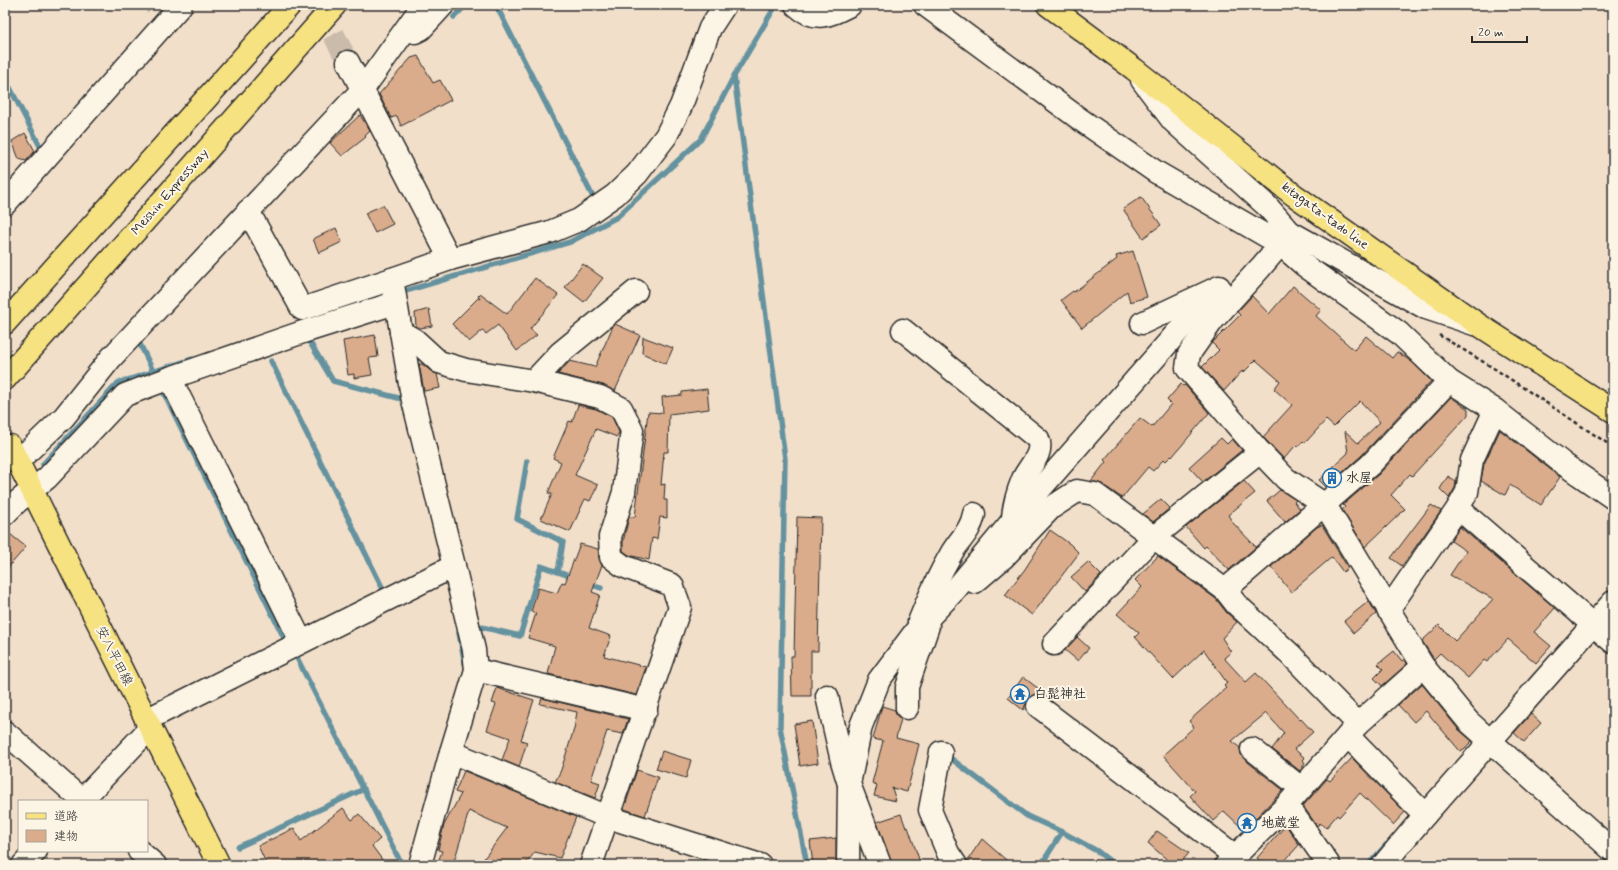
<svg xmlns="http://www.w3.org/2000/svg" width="1618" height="870" font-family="Mynerve,'Klee One',sans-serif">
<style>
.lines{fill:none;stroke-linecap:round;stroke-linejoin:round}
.stream{stroke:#65929f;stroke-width:5.5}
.building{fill:#daac8b;stroke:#2b2b2b}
.minor-tunnel{stroke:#cabbaa;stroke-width:22;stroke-dasharray:22 11;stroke-linecap:butt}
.minor-casing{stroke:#2b2b2b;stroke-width:25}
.major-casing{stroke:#2b2b2b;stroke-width:25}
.highway-casing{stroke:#2b2b2b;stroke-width:25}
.path{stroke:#2b2b2b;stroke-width:2.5;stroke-dasharray:4 3;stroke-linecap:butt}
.minor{stroke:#fcf5e5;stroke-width:22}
.major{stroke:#f7e281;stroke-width:22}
.highway{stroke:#f7e281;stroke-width:22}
.labels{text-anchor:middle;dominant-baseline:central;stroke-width:4;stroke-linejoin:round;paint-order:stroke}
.street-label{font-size:13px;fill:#2b2b2b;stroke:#fcf5e5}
.poi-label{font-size:13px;font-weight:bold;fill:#2b2b2b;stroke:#fcf5e5;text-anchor:start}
</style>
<rect width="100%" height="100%" fill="#f2dfca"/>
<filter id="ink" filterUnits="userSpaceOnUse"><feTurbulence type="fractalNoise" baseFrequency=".025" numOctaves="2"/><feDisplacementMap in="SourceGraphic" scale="8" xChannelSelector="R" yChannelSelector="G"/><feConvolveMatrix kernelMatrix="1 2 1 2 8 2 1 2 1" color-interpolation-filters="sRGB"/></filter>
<g filter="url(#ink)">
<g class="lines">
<g class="stream">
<path d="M496 5 596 203"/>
<path d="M776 5 734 76 785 459 780 727 807 865"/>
<path d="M454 17 466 5"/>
<path d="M5 78 43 152"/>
<path d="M399 293 570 242 617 217 701 139 734 76"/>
<path d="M306 336 333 381 406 400V402"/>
<path d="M138 340 153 371"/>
<path d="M271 361 384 591 388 589"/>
<path d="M161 387 285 640 281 642"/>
<path d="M527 461 517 519 563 542 558 572"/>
<path d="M43 464 118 383 192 359"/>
<path d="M5 489 6 488"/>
<path d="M589 584 601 588"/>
<path d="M473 625 520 636 541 566 575 578"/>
<path d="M459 633 465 664"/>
<path d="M294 652 402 865"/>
<path d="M948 761 949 757 1027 816 1062 832 1097 851 1111 862 1121 865"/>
<path d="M238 847 364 789"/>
<path d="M1041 865 1062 832"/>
<path d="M1368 865 1386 845"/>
</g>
</g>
<g class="building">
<path d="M418 56 433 83 440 80 451 100 401 126 397 116 391 118 379 94 411 58Z"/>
<path d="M360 115 370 131 365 136 366 137 342 156 330 143Z"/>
<path d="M25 133 35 151 26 161 19 159 12 141Z"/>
<path d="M1141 197 1161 225 1143 238 1123 209Z"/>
<path d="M383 205 393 224 375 233 365 213Z"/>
<path d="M336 228 342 242 319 253 313 239Z"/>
<path d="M1133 251 1147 297 1130 302 1127 291 1082 328 1061 300 1073 291 1074 292 1117 259 1116 256Z"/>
<path d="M583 264 603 278 584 302 565 287Z"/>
<path d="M535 278 558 295 530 329 537 335 517 351 498 325 486 334 483 330 469 342 452 324 478 298 480 299 478 296 480 294 507 314Z"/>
<path d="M1293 286 1321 310 1316 316 1354 350 1366 336 1392 358 1397 352 1412 362 1431 381 1361 456 1326 487 1319 480 1348 453 1345 431 1358 443 1380 422 1360 401 1334 427 1326 420 1305 443 1303 441 1298 447 1296 445 1284 459 1263 437 1292 405 1274 389 1280 381 1256 360 1243 373 1242 371 1224 391 1202 367 1219 350 1212 343 1240 315 1237 312 1252 296 1269 314Z"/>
<path d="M429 309 432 326 420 328 416 326 415 313Z"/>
<path d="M615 324 640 335 615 391 603 385 558 374 570 361 595 367 613 326Z"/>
<path d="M375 335 378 357 369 358 372 375 354 378V374L348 375 343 341Z"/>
<path d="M643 337 673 348 666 364 642 353Z"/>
<path d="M419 364H422L431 371 437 374 440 388 424 391Z"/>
<path d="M1181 384 1183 386 1185 385 1209 413 1172 457 1171 456 1166 461 1164 459 1153 471 1148 467 1122 498 1102 484 1091 481 1106 462 1104 460 1140 418 1152 427 1171 404 1167 400Z"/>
<path d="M707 389 709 409 669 414 668 452H664L661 485 665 484 664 500H667V518L660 517 657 539 652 538 649 560 629 555 623 551V542L629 517H635L648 412 663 413 662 397 682 395V392Z"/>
<path d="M1451 397 1468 409V415L1412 476 1410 474 1391 495 1405 509 1365 547 1342 510 1345 507 1343 505 1379 474Z"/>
<path d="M578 405 596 409 612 417 619 432 617 437 596 429 575 475 598 485 590 501 585 499 570 532 541 519 552 494 548 493 561 462 553 458 569 421 572 422Z"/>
<path d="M1500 430 1560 477 1541 505 1510 485 1505 495 1481 481 1484 464Z"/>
<path d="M1221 438 1227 444 1232 439 1242 450 1203 482 1189 467Z"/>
<path d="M1448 476 1456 482 1455 488 1449 498 1440 489Z"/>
<path d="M1244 481 1255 493 1228 515 1233 523 1256 547 1229 570 1206 546 1204 548 1186 527Z"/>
<path d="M1280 490 1296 500 1294 502 1300 509 1285 522 1267 501Z"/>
<path d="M1161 499 1170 508 1153 522 1143 514Z"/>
<path d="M1431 505 1441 511 1402 566 1391 558Z"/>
<path d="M797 517 821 518 818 651H811V696H792L791 656H794Z"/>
<path d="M1322 525 1348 568 1343 572 1332 557 1291 592 1271 567 1317 527Z"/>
<path d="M1460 527 1555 608 1534 632 1551 646 1536 663 1508 639 1487 662 1484 660 1468 678 1440 653 1434 659 1422 641 1439 625 1455 641 1493 599 1450 575 1466 551 1451 541Z"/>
<path d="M5 530 26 547 5 571Z"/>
<path d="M1050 530 1070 544 1079 553 1032 615 1005 595 1025 569Z"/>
<path d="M580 544 598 549 599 558 602 565 592 592 600 595 589 628 611 636 604 656 646 667 636 695 548 674 555 646 528 638 536 613 531 612 538 588 557 593 562 582 565 583Z"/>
<path d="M1158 556 1216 599 1226 612 1237 622 1222 638 1231 652 1224 658 1246 682 1256 673 1300 720 1301 719 1313 732 1294 749 1305 758 1303 760 1305 763 1300 771 1272 749 1284 733 1266 713 1232 741 1240 748 1241 754 1244 759 1283 790 1244 830 1224 811 1213 821 1190 796 1195 791 1163 755 1194 727 1189 721 1226 688 1224 686 1227 683 1204 650 1173 679 1135 637 1139 633 1117 614 1142 587 1135 580Z"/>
<path d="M1088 562 1101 575 1085 592 1071 577Z"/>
<path d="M1369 601 1376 614 1354 633 1344 621Z"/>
<path d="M1077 637 1089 648 1078 661 1065 650Z"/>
<path d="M1394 651 1402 661 1404 659 1407 664 1382 686 1374 678 1383 669 1378 664Z"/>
<path d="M1023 677 1039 689 1035 694 1028 699 1023 710 1008 698Z"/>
<path d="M1422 684 1458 729 1472 741 1464 749 1460 751 1426 711 1414 722 1398 705Z"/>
<path d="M497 688 534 700 521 740 527 742 519 767 502 760 510 738 487 730 496 704 492 703Z"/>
<path d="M542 698 628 719 623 734 607 731 591 780 600 783 595 798 555 782 561 770 574 729 577 712 540 704Z"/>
<path d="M882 706 895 710 896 715 901 719 896 738 919 744 907 792 892 788 896 801 874 796 877 785 872 783 883 741 873 739Z"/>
<path d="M1531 714 1541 723 1524 742 1514 733Z"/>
<path d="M812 721 818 763 800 766 794 724Z"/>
<path d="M662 751 691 760 686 778 656 769Z"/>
<path d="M1352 758 1405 812 1393 825 1360 793 1339 817 1337 815 1326 828 1320 823 1317 826 1303 806 1327 779 1330 781Z"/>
<path d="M637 770 658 777 645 816 624 809Z"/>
<path d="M464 771 576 817 560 858 535 852 525 865H479L507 828 469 811 453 865H437L442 851 438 850 444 825 461 794 455 792Z"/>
<path d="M343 808 352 820 359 814 380 839 372 846 386 865H267L258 846 294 828 301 841Z"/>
<path d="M901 814 906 828 908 827 921 865H892L877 822Z"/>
<path d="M1286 825 1299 845 1281 865H1264L1257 858Z"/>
<path d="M1157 831 1189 853 1179 865H1173L1148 843Z"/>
<path d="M836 838V865H813L810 841Z"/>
<path d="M982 839 1012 865H968L967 861Z"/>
</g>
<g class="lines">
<path class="minor-tunnel" d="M318 5 348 62"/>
<defs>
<g id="minor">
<path d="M796 5C815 23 830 15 850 5"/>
<path d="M925 5 1081 120 1156 172 1280 244 1304 265 1399 333 1449 381 1495 410 1565 465 1613 498"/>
<path d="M415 32 421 29 443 5"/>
<path d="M348 62 450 259 392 279 412 396 454 566 474 650 476 670 451 752 420 865"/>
<path d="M1142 80 1173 121 1267 206 1290 232 1426 308 1474 324"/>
<path d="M5 204 181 5"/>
<path d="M248 211 302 309 392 279"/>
<path d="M1289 234 1261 267 1213 320 1189 354 1187 368 1260 452 1286 479 1325 505 1423 666 1468 721 1613 851"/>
<path d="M450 259 550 232 579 220 615 195 637 174 666 136 681 106 710 28 725 5"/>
<path d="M1142 323 1219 287"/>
<path d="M903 330 1038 439C1044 454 1029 466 1023 479 1018 491 1014 505 1013 518"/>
<path d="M401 332 415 340 439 362 466 370 534 381 600 397 621 408 632 430 624 492 610 537 611 557 623 566 672 585 680 607 591 865"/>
<path d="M170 378 301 641"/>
<path d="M534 381 560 353 636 291"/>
<path d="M18 461 64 417 111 358 363 89 423 5"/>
<path d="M1458 508 1613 642"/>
<path d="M5 514 17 502 47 478 125 395 170 378 303 332 395 303"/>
<path d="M975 582 1003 558 1051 508 1077 491 1095 494 1225 590 1236 604 1290 654 1358 724"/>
<path d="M1225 590 1370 465 1449 381"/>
<path d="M1388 610 1458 508 1467 492 1472 460 1495 410"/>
<path d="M919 622C928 599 938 576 951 554 959 540 971 531 974 514"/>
<path d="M1054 644 1154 537 1260 452"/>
<path d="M476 670 646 710"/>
<path d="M827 696 842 761 849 784 848 865"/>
<path d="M1038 706 1235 856"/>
<path d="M907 708V687L928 626"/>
<path d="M146 720 454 566"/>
<path d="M5 732 83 801"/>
<path d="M1348 736 1425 815"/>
<path d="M1252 749 1301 788"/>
<path d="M451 752 608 817 760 865"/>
<path d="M941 752 930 810 948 853 956 865"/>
<path d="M81 801 150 728"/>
<path d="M1287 805 1329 865"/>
<path d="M139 851 155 865"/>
<path d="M23 865 36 851"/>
<path d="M880 865 849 784 861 726 879 680 915 632 955 590 1013 520 1181 328 1222 293"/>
<path d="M1226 865 1287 805 1358 724 1423 666"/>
<path d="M1383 865 1425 815 1613 602"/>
</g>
<g id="major">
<path d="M1048 5 1134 69 1294 195 1479 325 1613 411"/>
<path d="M10 446 219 865"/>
</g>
<g id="highway">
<path d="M5 323 290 5"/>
<path d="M5 379 335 5"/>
</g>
</defs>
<use href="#minor" class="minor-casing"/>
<use href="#major" class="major-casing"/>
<use href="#highway" class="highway-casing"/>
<g class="path">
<path d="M145 5 148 12"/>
<path d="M1439 335 1495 369 1613 447"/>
</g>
<use href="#minor" class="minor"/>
<use href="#major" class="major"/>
<use href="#highway" class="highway"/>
</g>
</g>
<defs>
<symbol id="building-ring" viewBox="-11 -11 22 22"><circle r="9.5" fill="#fcf5e5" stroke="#1f6fb2" stroke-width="1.5"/><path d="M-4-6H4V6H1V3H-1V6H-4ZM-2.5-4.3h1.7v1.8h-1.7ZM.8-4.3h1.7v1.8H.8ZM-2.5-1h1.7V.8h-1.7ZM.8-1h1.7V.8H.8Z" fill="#1f6fb2"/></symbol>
<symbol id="temple-ring" viewBox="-11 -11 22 22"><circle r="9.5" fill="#fcf5e5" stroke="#1f6fb2" stroke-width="1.5"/><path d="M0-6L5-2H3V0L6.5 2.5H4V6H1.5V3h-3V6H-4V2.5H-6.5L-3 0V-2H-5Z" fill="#1f6fb2"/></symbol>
</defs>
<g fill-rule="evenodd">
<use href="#building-ring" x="1321" y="467" width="22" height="22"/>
<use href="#temple-ring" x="1009" y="683" width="22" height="22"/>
<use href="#temple-ring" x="1236" y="812" width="22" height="22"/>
</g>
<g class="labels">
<g class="street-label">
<text transform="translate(170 192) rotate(-49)">Meishin Expressway</text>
<text transform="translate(1325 216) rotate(36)">kitagata-tado line</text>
<text transform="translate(114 656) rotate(63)">安八平田線</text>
</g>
<g class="poi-label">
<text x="1346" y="478">水屋</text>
<text x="1034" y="694">白髭神社</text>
<text x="1261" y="823">地蔵堂</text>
</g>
</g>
<rect width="1618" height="870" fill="none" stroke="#fcf5e5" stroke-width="20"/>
<rect x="10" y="10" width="1598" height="850" fill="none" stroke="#2b2b2b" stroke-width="1.5" filter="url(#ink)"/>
<rect x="18" y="800" width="130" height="52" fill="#fcf5e5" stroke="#a8a49b"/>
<rect x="26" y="813" width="20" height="6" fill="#f7e281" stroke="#a8a49b"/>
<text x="54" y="820" font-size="12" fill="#2b2b2b">道路</text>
<rect x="26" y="830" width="20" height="12" fill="#daac8b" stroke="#a8a49b"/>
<text x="54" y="840" font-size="12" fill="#2b2b2b">建物</text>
<path d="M1472 36v6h55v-6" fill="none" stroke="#2b2b2b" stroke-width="2"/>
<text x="1478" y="36" font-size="12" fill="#2b2b2b" stroke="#fcf5e5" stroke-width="3" paint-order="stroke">20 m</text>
</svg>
